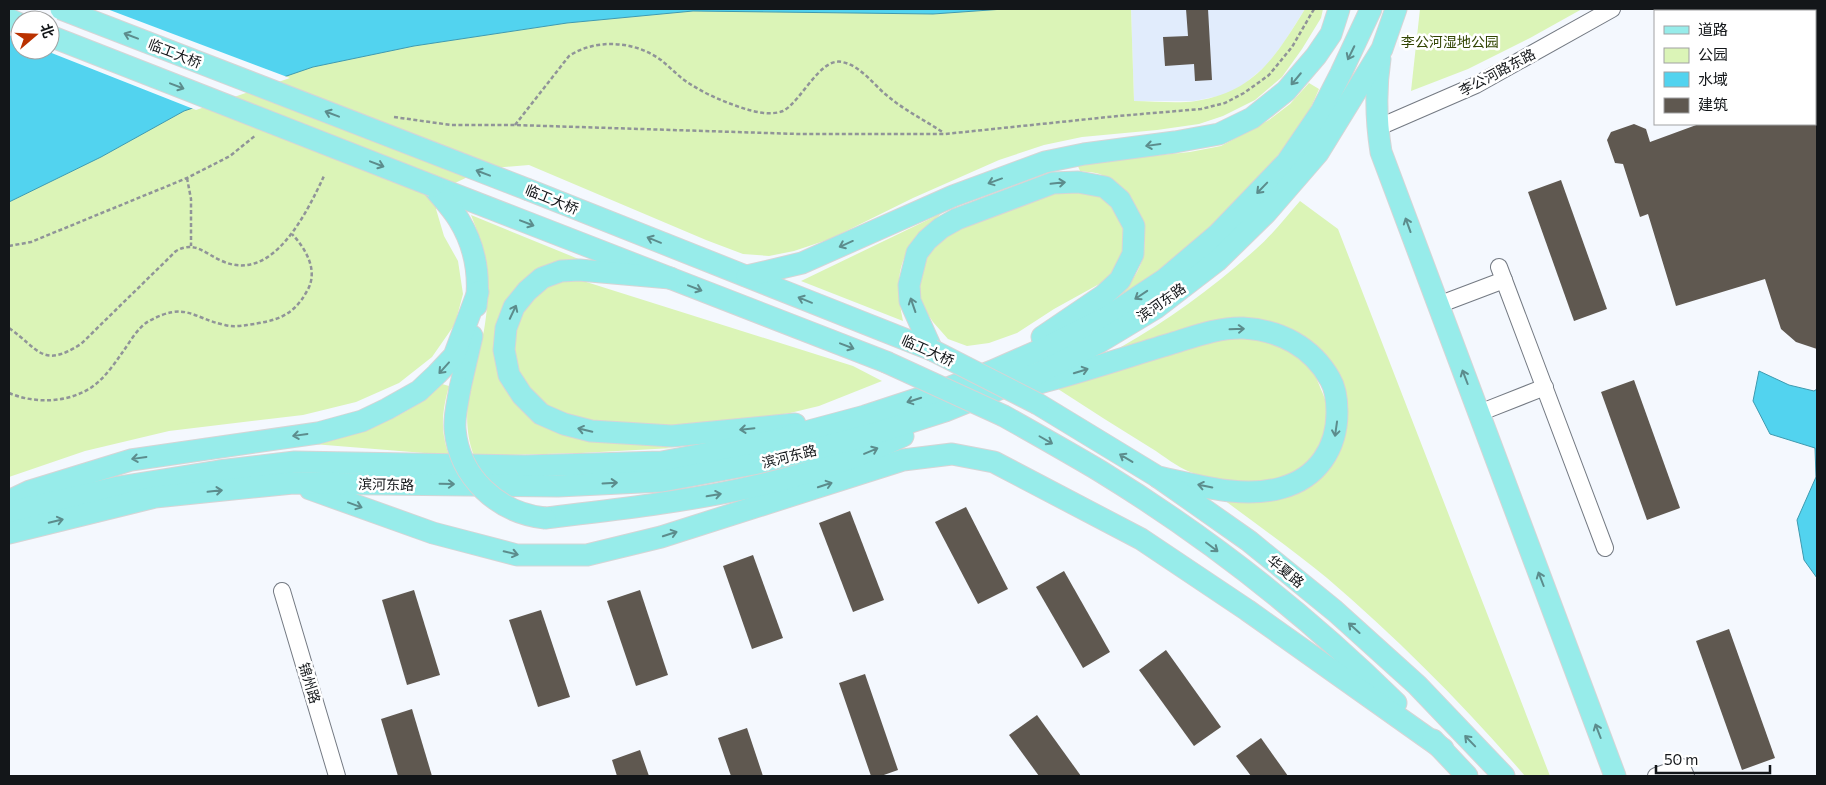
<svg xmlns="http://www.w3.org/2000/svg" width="1826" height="785" font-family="Commissioner,'Noto Sans SC',sans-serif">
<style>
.built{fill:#e1ecfc}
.green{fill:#dbf4b7}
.water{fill:#52d3ef;stroke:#3f9aaf;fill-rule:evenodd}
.pier{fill:#f4f8fe}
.building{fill:#5f5850}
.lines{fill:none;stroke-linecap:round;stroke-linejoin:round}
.minor-casing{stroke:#747a83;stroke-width:18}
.major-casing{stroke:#d5d5d6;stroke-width:23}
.path{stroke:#909498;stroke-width:2.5;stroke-dasharray:4 2.5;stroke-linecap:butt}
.minor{stroke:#fff;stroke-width:16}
.major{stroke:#97ecea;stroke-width:21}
.major-bridge-casing{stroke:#d5d5d6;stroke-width:23;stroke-linecap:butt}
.major-bridge{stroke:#97ecea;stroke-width:21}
.oneway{stroke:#5c8c8c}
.labels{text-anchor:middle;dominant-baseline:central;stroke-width:5;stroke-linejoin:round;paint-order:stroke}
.park-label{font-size:14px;fill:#324503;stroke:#fff}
.street-label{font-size:14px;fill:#131619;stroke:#fff}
</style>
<rect width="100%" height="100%" fill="#f4f8fe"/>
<path class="built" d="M1131 9H1305L1285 41 1267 65 1243 85 1224 95 1194 101H1134Z"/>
<g class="green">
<path d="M1004 9H1131L1134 101C1154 101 1176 104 1196 101 1255 92 1276 56 1305 9H1323L1321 18 1302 49 1282 77 1255 100 1223 116 1199 124 1157 130 1082 137 1044 145 999 160 913 198 830 239 794 251 769 256 743 254 706 240 529 165 493 168 474 174 455 183 442 193 436 209 444 236 458 261 463 294 455 324 432 357 399 383 356 402 303 415 169 431 85 451 9 477V202L101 157 184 111 313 67 414 46 567 23 693 11 933 14Z"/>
<path d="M1420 9H1582L1530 38 1468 69 1411 91Z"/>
<path d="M1309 83 1319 89C1315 98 1311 108 1306 117 1295 135 1281 152 1267 168 1221 222 1165 270 1106 309 1118 296 1133 283 1140 266 1154 231 1135 191 1102 175 1096 172 1087 172 1080 171L1077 164 1190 152 1221 146 1269 120 1290 104Z"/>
<path d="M1075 190 1101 194 1111 203 1126 229V243L1110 278 1054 309 1017 333 989 343 967 346 948 339 933 322 921 304 918 290 926 257 938 241 956 228 1041 195Z"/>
<path d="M1300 201 1338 229 1550 776H1525C1464 705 1398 639 1327 578 1294 551 1259 526 1224 500L1254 503 1280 498 1326 470 1330 361C1312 339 1302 334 1276 324L1123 352 1121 347C1169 320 1215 286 1256 249 1272 235 1286 217 1300 201Z"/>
<path d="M942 213C902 247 892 269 903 321L801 281Z"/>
<path d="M471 215 581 260 515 290 510 392 630 442 673 448 581 453 474 456C461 423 469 387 477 354 480 344 484 334 485 324 491 285 486 251 471 215Z"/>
<path d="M564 280H580L853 366 882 381 819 406 790 413 724 423 661 426 604 423 560 414 541 404 523 382 516 365 513 338 522 309 545 286Z"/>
<path d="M1238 337C1260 340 1288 344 1305 360 1314 369 1318 383 1323 394 1330 410 1328 425 1321 441 1318 449 1313 458 1307 464 1278 490 1224 484 1190 472 1177 467 1164 456 1151 448 1120 429 1089 409 1058 389 1100 377 1139 359 1181 347 1200 342 1219 340 1238 337Z"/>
<path d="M442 384 449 386C442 412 440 429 449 455L313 444C364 431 403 421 442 384Z"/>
</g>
<g class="water">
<path d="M9 9H1004L933 14 693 11 567 23 414 46 313 67 184 111 101 157 9 202ZM20 20H50V50H20Z"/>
<path d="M1759 371 1789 385 1814 391 1817 389V578L1804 560 1797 520 1816 477 1815 448 1770 434 1753 401Z"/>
</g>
<path class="pier" d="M9 9H107L290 78 196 110 44 50H50V20H20V40L9 35Z"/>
<g class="building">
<path d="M1186 9H1208L1212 80 1195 81 1194 64 1165 66 1163 37 1188 36Z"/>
<path d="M1634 124 1646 129 1650 142 1699 124H1817V349L1796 342 1781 329 1765 279 1676 306 1648 214 1640 217 1623 164 1615 163 1607 140 1611 132Z"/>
<path d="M1561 180 1607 309 1574 321 1528 192Z"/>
<path d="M1634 380 1680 508 1647 520 1601 392Z"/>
<path d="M966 507 1008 589 978 604 935 522Z"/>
<path d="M850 511 884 600 853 612 819 523Z"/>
<path d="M753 555 783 638 752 649 723 566Z"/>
<path d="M1064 571 1110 652 1083 668 1036 587Z"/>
<path d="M414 590 440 675 407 685 382 600Z"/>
<path d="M640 590 668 675 636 686 607 601Z"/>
<path d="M541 610 570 697 538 707 509 620Z"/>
<path d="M1729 629 1775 758 1742 770 1696 641Z"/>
<path d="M1166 650 1221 727 1194 746 1139 670Z"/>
<path d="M865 674 898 770 881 776H871L839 683Z"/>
<path d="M412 709 432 776H398L381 719Z"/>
<path d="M1037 715 1081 776H1039L1009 735Z"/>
<path d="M747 728 763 776H731L718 738Z"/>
<path d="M1261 738 1288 776H1251L1236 756Z"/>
<path d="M640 750 649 776H617L612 760Z"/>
</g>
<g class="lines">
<defs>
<g id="minor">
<path d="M1377 128 1476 85 1612 9"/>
<path d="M1499 267 1605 548"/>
<path d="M1438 305 1504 280"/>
<path d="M1479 413 1545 387"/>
<path d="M282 591 337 776"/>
<path d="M1656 776 1682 767 1686 776"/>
</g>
<g id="major">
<path d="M9 19 20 24"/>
<path d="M1380 59C1375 91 1376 120 1381 152L1615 776"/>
<path d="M433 186 886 362"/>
<path d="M433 187C441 197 452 208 459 220 475 246 480 276 476 306"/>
<path d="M529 190 932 350"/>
<path d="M747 276 802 263 953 196 1045 162 1084 154 1175 142 1219 134 1252 118 1286 91 1316 56 1331 34 1339 9"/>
<path d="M670 278 579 270 561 271 542 278 527 291 514 307 506 328 504 350 509 375 522 395 541 414 564 424 591 431 672 436 795 424"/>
<path d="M932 350 910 301 909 285 917 253 927 240 941 228 957 219 1053 183 1078 182 1105 187 1120 200 1134 226 1133 254 1120 280 1104 295 1042 337"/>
<path d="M1039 383C1083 372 1126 357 1170 344 1193 337 1219 327 1243 328 1280 330 1312 347 1330 379 1336 389 1337 401 1337 412 1337 448 1318 478 1281 488 1241 499 1198 485 1158 477"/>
<path d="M460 388 472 336"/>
<path d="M1038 404 1158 477 1249 541 1335 611 1417 685 1504 776"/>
<path d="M1004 416C1036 434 1068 452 1100 471 1206 536 1307 615 1396 703"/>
<path d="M310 489 433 533 517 555H587L661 537 903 460 952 454 994 462 1141 539 1247 610 1443 749"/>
<path d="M9 501 30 491 131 460 318 433 362 421 387 409 419 391 437 374 454 356 478 292"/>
<path d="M9 512 119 487 219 471 295 462 525 466 662 462 768 442 865 416 932 394 992 371 1049 346 1109 316 1165 279 1218 234 1287 162 1321 112 1341 73 1371 9"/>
<path d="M545 518C669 503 789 491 903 436"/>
<path d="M9 533 155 497 293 483 558 486 662 481 753 464 827 446 873 434 945 411 1041 372 1098 343 1156 308 1217 261 1266 213 1318 153 1382 49 1396 9"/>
<path d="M1433 740 1467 776"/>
</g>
</defs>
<use href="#minor" class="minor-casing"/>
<use href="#major" class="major-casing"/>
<g class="path">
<path d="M394 117 451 125H515L799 134H945L1118 116 1201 109 1225 103 1244 93 1269 75 1292 47 1314 9"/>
<path d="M515 125 569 56C596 38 635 41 661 60 671 68 680 78 690 84 709 96 729 104 749 110 760 113 773 115 783 111 801 102 820 57 842 62 862 66 874 86 890 98 906 111 926 121 944 133"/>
<path d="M187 178 191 199V246"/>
<path d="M9 246 31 242 187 178 230 156 256 135"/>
<path d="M9 328C39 349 42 369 81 344L176 251C195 240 205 254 222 261 273 284 307 212 324 176"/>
<path d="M9 393C35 404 68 403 92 387 105 378 114 364 122 353 130 342 138 327 149 321 186 301 192 318 225 325 232 327 240 326 247 325 275 321 293 317 307 291 319 271 306 249 292 234"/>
</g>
<use href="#minor" class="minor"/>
<use href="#major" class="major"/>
<defs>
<g id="major-bridge">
<path d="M61 9 529 190"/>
<path d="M50 36 433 186"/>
<path d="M932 350 1038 404"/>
<path d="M886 362 1004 416"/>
<path d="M460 388C458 401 454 415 455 429 459 477 498 513 545 518"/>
</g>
</defs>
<use href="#major-bridge" class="major-bridge-casing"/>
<use href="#major-bridge" class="major-bridge"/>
</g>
<defs><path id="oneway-shaft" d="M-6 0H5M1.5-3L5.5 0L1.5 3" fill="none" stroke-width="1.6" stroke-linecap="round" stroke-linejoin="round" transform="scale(1.25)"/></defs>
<g class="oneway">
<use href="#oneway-shaft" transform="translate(131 36) rotate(-159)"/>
<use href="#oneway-shaft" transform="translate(1351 53) rotate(116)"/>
<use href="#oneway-shaft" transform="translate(1296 79) rotate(130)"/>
<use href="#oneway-shaft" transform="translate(177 86) rotate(21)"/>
<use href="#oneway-shaft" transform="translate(332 114) rotate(-159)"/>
<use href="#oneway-shaft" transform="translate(1153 145) rotate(172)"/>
<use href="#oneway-shaft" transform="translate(377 164) rotate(21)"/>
<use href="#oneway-shaft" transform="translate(483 173) rotate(-159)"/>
<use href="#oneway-shaft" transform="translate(995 181) rotate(160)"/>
<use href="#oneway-shaft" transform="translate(1058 183) rotate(-6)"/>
<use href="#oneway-shaft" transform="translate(1262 188) rotate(134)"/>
<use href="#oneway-shaft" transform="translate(527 223) rotate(21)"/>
<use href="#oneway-shaft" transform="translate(1408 225) rotate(-110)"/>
<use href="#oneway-shaft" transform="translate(654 240) rotate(-158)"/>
<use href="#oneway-shaft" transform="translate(846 244) rotate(156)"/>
<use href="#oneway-shaft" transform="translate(695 288) rotate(21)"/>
<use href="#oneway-shaft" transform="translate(1141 295) rotate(146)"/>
<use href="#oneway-shaft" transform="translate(805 300) rotate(-158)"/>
<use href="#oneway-shaft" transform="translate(913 305) rotate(-109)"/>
<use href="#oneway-shaft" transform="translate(513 312) rotate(-65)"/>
<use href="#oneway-shaft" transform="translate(1237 329) rotate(-2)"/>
<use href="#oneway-shaft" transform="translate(847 346) rotate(21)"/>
<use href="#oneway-shaft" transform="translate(444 368) rotate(132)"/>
<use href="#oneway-shaft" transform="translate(1081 371) rotate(-17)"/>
<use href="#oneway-shaft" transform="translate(1465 377) rotate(-111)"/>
<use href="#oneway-shaft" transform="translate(914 400) rotate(162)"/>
<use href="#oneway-shaft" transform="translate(747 429) rotate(174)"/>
<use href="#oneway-shaft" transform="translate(1336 429) rotate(98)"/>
<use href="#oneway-shaft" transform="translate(585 430) rotate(-167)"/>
<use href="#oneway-shaft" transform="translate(300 435) rotate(172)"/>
<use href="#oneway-shaft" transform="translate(1046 440) rotate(30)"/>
<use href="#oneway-shaft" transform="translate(871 451) rotate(-23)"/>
<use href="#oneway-shaft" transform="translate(139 458) rotate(172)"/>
<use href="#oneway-shaft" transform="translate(1126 458) rotate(-149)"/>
<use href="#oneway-shaft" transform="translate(610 483) rotate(-3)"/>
<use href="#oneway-shaft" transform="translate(447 484) rotate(1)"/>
<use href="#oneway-shaft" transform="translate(825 485) rotate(-18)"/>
<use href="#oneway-shaft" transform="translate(1205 486) rotate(-169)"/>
<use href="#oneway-shaft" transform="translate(215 491) rotate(-6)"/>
<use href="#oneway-shaft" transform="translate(714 495) rotate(-10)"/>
<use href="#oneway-shaft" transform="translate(355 505) rotate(20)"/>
<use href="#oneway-shaft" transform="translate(56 521) rotate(-14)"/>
<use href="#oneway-shaft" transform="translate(670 534) rotate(-18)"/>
<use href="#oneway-shaft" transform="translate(1212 547) rotate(37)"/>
<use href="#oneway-shaft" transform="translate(511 553) rotate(13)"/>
<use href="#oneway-shaft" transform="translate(1541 579) rotate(-111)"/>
<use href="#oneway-shaft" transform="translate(1354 628) rotate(-138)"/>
<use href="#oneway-shaft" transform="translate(1598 731) rotate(-111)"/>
<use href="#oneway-shaft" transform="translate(1470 741) rotate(-134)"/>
</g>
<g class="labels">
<g class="park-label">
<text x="1450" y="41">李公河湿地公园</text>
</g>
<g class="street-label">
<text transform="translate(175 53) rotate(21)">临工大桥</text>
<text transform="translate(1497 72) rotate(-28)">李公河路东路</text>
<text transform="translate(552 199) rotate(22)">临工大桥</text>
<text transform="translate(1161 302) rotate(-35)">滨河东路</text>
<text transform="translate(928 350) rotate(24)">临工大桥</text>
<text transform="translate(789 456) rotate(-14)">滨河东路</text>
<text transform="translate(386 484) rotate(1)">滨河东路</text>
<text transform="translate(1286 571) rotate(39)">华夏路</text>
<text transform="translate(310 683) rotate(73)">锦州路</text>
</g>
</g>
<rect width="1826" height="785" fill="none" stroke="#131619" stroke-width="20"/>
<rect x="1654" y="10" width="162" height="115" fill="#ffffff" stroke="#a1a2a3"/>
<rect x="1664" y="26" width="25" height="8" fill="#97ecea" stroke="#a1a2a3"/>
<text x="1698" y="35" font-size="15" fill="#131619">道路</text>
<rect x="1664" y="48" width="25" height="15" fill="#dbf4b7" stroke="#a1a2a3"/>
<text x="1698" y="60" font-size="15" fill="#131619">公园</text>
<rect x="1664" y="72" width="25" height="15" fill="#52d3ef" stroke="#a1a2a3"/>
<text x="1698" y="85" font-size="15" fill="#131619">水域</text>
<rect x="1664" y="98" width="25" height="15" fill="#5f5850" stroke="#a1a2a3"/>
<text x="1698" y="110" font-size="15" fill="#131619">建筑</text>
<g transform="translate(35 35) rotate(71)"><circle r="24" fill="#ffffff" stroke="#a1a2a3"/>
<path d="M0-4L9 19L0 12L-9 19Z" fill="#ba3200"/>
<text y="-8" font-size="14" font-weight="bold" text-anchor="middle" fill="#131619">北</text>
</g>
<path d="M1656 765v8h114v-8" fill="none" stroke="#131619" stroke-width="2.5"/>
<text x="1664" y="765" font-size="15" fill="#131619" stroke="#ffffff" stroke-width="4" paint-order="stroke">50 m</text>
</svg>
